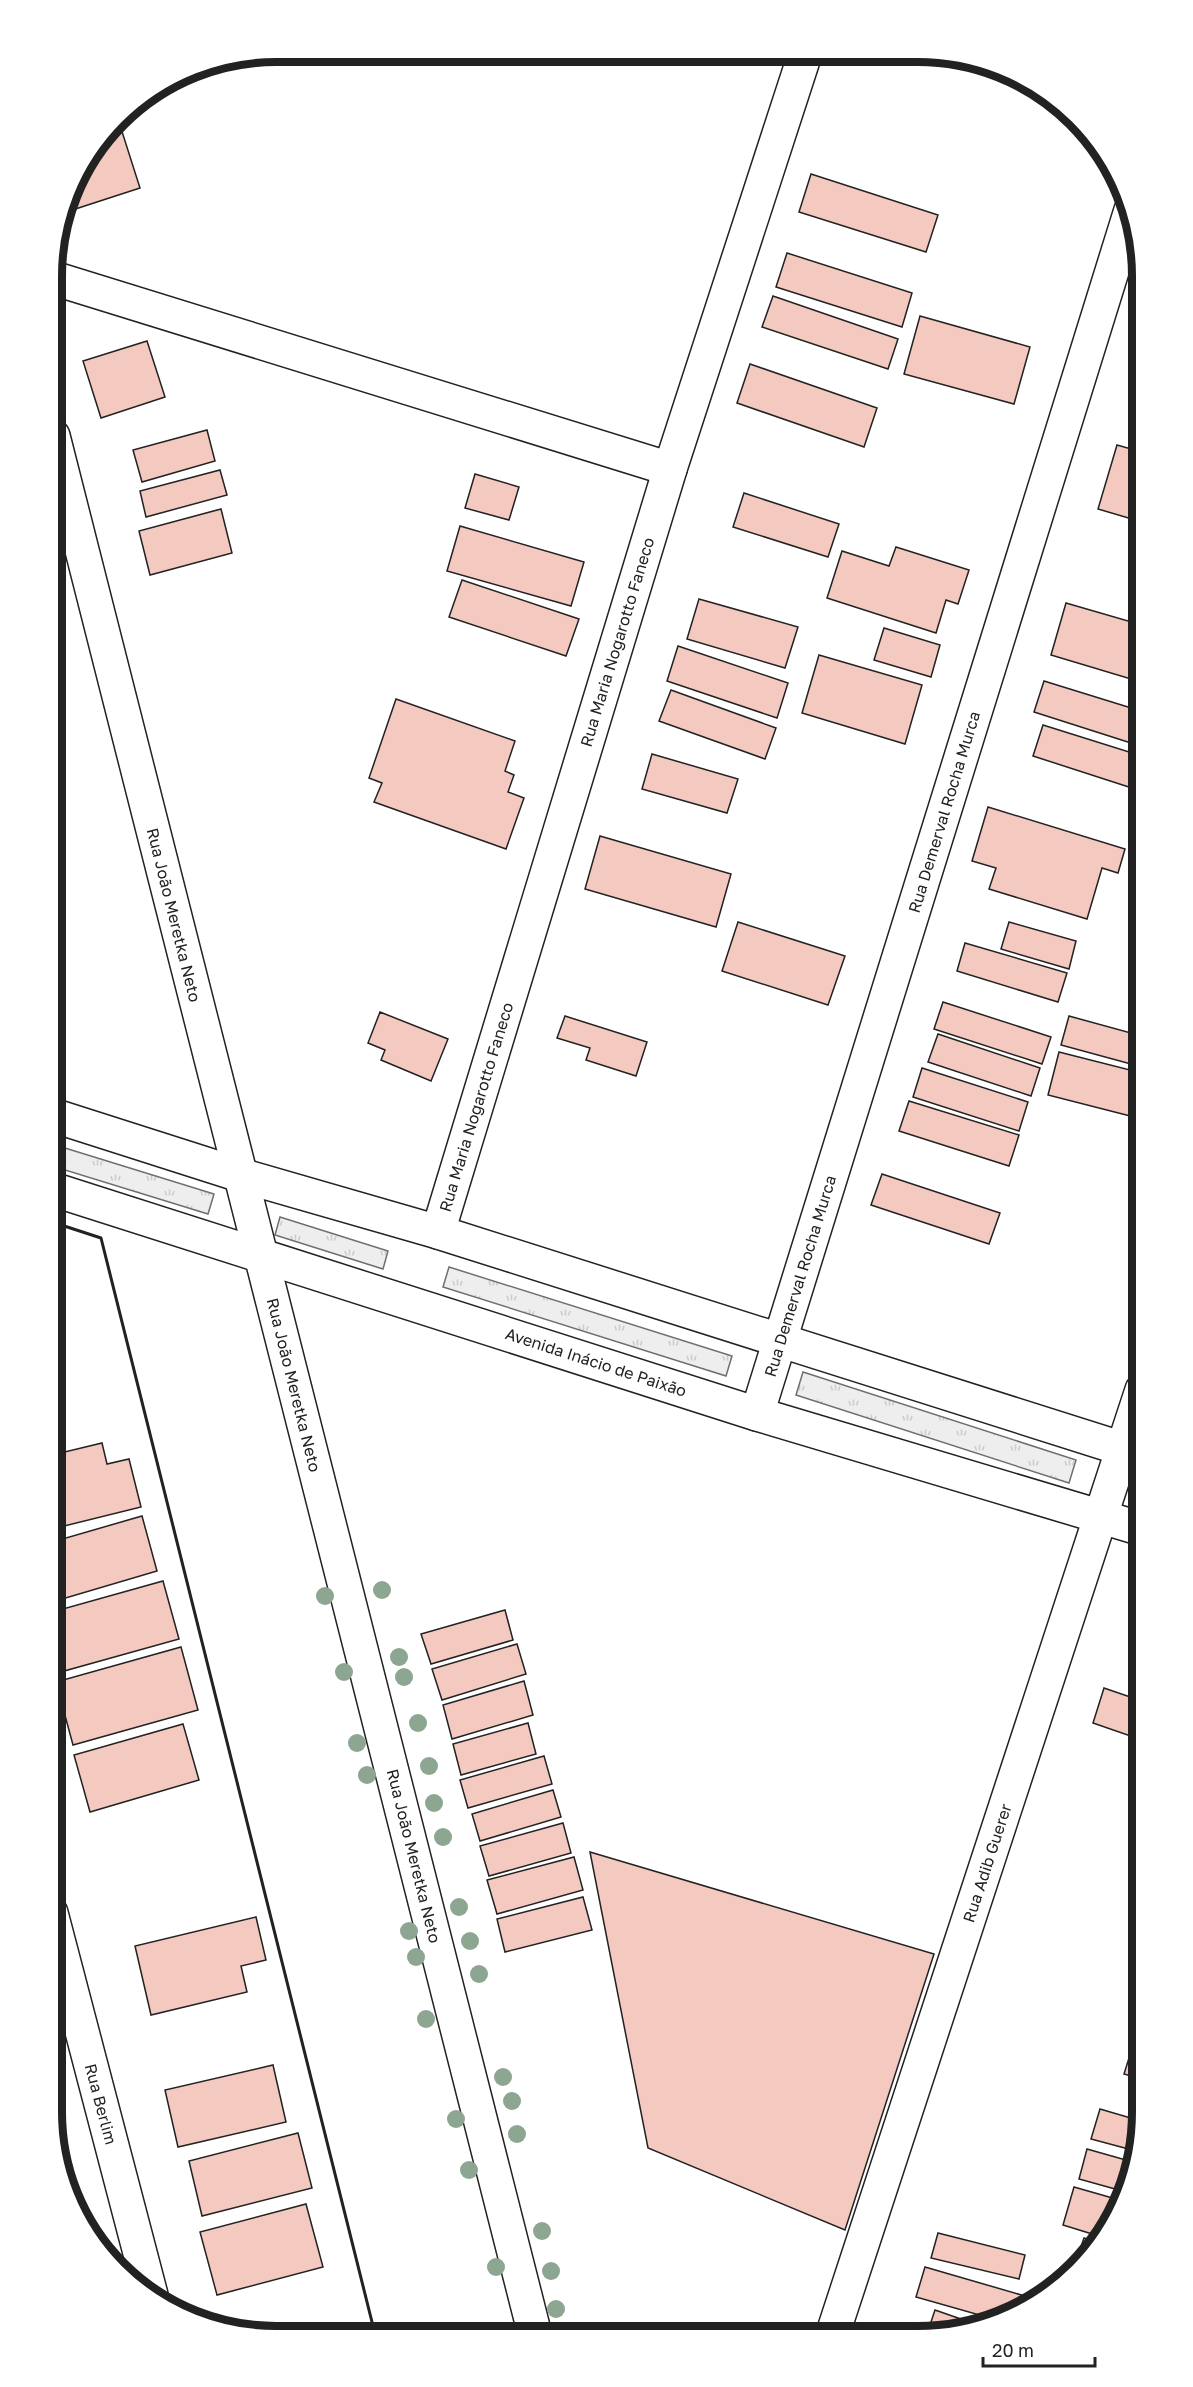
<svg xmlns="http://www.w3.org/2000/svg" width="1193" height="2387" font-family="'Golos Text',sans-serif">
<style>
.grass{fill:url(#grass-tufts);stroke:#6f6f6f;stroke-width:1.5}
.building{fill:#f3c9c0;stroke:#222;stroke-width:1.5}
.lines{fill:none;stroke-linecap:round;stroke-linejoin:round}
.minor-casing{stroke:#222;stroke-width:36}
.minor{stroke:#fff;stroke-width:33}
.wall{stroke:#222;stroke-width:3}
.tree{fill:#8da692}
.labels{text-anchor:middle;dominant-baseline:central;stroke-width:4.5;stroke-linejoin:round;paint-order:stroke}
.street-label{font-size:16px;fill:#222;stroke:#fff}
.rim{fill:none;stroke:#222;stroke-width:8}
</style>
<defs>
<pattern id="grass-tufts" width="24" height="20" patternUnits="userSpaceOnUse" patternTransform="scale(1.5)"><rect width="24" height="20" fill="#eee"/><path d="M3 7l-1-3M5 7V3M7 7l1-3M15 17l-1-3M17 17v-4M19 17l1-3" fill="none" stroke="#ccc"/></pattern>
</defs>
<rect width="100%" height="100%" fill="#fff"/>
<g class="grass">
<path d="M52 1144 214 1194 208 1214 52 1166Z"/>
<path d="M280 1217 388 1251 383 1269 275 1235Z"/>
<path d="M449 1267 732 1356 726 1376 443 1287Z"/>
<path d="M803 1372 1076 1460 1069 1483 796 1395Z"/>
</g>
<g class="building">
<path d="M118 119 140 188 63 213 74 176Z"/>
<path d="M811 174 938 215 926 252 799 212Z"/>
<path d="M787 253 912 293 902 327 776 287Z"/>
<path d="M773 296 898 339 888 369 762 327Z"/>
<path d="M920 316 1030 347 1014 404 904 374Z"/>
<path d="M147 341 165 397 101 418 83 361Z"/>
<path d="M750 364 877 408 864 447 737 403Z"/>
<path d="M207 430 215 461 142 482 133 450Z"/>
<path d="M1117 445 1142 452V522L1098 509Z"/>
<path d="M220 470 227 495 146 517 140 491Z"/>
<path d="M475 474 519 487 509 520 465 508Z"/>
<path d="M744 493 839 524 828 557 733 527Z"/>
<path d="M221 509 232 553 150 575 139 531Z"/>
<path d="M460 526 584 562 571 606 447 571Z"/>
<path d="M896 547 969 570 958 604 946 600 936 633 827 598 842 551 889 566Z"/>
<path d="M462 580 579 619 566 656 449 617Z"/>
<path d="M699 599 798 627 785 668 687 639Z"/>
<path d="M1066 603 1142 625 1141 682 1051 655Z"/>
<path d="M884 628 940 645 931 677 874 660Z"/>
<path d="M678 646 788 683 777 718 667 681Z"/>
<path d="M819 655 922 685 905 744 802 713Z"/>
<path d="M1044 681 1141 711 1131 743 1034 712Z"/>
<path d="M671 690 776 728 765 759 659 721Z"/>
<path d="M396 699 515 741 505 771 514 775 508 792 524 798 506 849 374 802 382 783 369 778Z"/>
<path d="M1043 725 1142 756V768L1135 789 1033 756Z"/>
<path d="M652 754 738 779 727 813 642 789Z"/>
<path d="M988 807 1125 849 1118 873 1102 868 1087 919 989 889 996 868 972 861Z"/>
<path d="M600 836 731 874 716 927 585 889Z"/>
<path d="M738 922 845 956 828 1005 722 971Z"/>
<path d="M1009 922 1076 941 1069 969 1001 949Z"/>
<path d="M965 943 1067 973 1058 1002 957 971Z"/>
<path d="M943 1002 1051 1037 1042 1064 934 1029Z"/>
<path d="M380 1012 448 1039 431 1081 381 1060 385 1050 368 1043Z"/>
<path d="M565 1016 647 1042 636 1076 586 1060 590 1048 557 1038Z"/>
<path d="M1069 1016 1142 1036V1067L1061 1045Z"/>
<path d="M938 1034 1040 1068 1031 1096 928 1062Z"/>
<path d="M1059 1052 1142 1073V1119L1048 1095Z"/>
<path d="M922 1068 1028 1102 1019 1131 913 1097Z"/>
<path d="M909 1101 1019 1135 1009 1166 899 1131Z"/>
<path d="M882 1174 1000 1213 989 1244 871 1205Z"/>
<path d="M102 1443 107 1464 129 1459 141 1507 52 1529V1455Z"/>
<path d="M142 1516 157 1571 52 1602V1542Z"/>
<path d="M163 1581 179 1639 57 1673 51 1654 52 1612Z"/>
<path d="M505 1610 513 1640 431 1664 421 1634Z"/>
<path d="M517 1644 526 1674 442 1700 432 1669Z"/>
<path d="M181 1647 198 1710 73 1745 56 1682Z"/>
<path d="M524 1681 533 1715 452 1739 443 1705Z"/>
<path d="M1104 1688 1142 1701V1740L1093 1723Z"/>
<path d="M528 1723 536 1754 461 1775 453 1744Z"/>
<path d="M183 1724 199 1780 90 1812 74 1755Z"/>
<path d="M544 1756 552 1784 468 1808 460 1780Z"/>
<path d="M553 1790 561 1817 480 1841 472 1814Z"/>
<path d="M563 1823 571 1853 489 1876 480 1846Z"/>
<path d="M590 1852 934 1954 845 2230 648 2148Z"/>
<path d="M574 1857 583 1890 497 1914 487 1880Z"/>
<path d="M583 1897 592 1930 505 1952 497 1919Z"/>
<path d="M256 1917 266 1960 241 1966 247 1992 151 2015 135 1946Z"/>
<path d="M1135 2039 1142 2041V2079L1124 2074Z"/>
<path d="M273 2065 286 2122 178 2147 165 2090Z"/>
<path d="M1100 2109 1141 2121 1136 2151 1091 2139Z"/>
<path d="M298 2133 312 2188 202 2216 189 2161Z"/>
<path d="M1087 2149 1133 2162 1126 2192 1079 2179Z"/>
<path d="M1074 2187 1123 2201 1102 2237 1063 2225Z"/>
<path d="M306 2204 323 2267 217 2295 200 2232Z"/>
<path d="M938 2233 1025 2255 1019 2279 931 2258Z"/>
<path d="M1084 2238 1099 2243 1078 2265 1075 2264Z"/>
<path d="M925 2267 1025 2296 1021 2309 997 2320 916 2297Z"/>
<path d="M935 2310 981 2326 942 2332 929 2328Z"/>
</g>
<g class="lines">
<defs>
<g id="minor">
<path d="M53 278 670 469"/>
<path d="M53 436 535 2335"/>
<path d="M52 1115 240 1175 438 1232 1142 1455"/>
<path d="M52 1189 757 1414 1142 1529"/>
<path d="M438 1232 670 469 805 54"/>
<path d="M757 1414 1131 210"/>
<path d="M51 1913 151 2295"/>
<path d="M832 2336 1142 1390"/>
</g>
</defs>
<use href="#minor" class="minor-casing"/>
<use href="#minor" class="minor"/>
<path class="wall" d="M52 1222 101 1238 375 2334"/>
</g>
<g class="tree">
<circle cx="382" cy="1590" r="9"/>
<circle cx="325" cy="1596" r="9"/>
<circle cx="399" cy="1657" r="9"/>
<circle cx="344" cy="1672" r="9"/>
<circle cx="404" cy="1677" r="9"/>
<circle cx="418" cy="1723" r="9"/>
<circle cx="357" cy="1743" r="9"/>
<circle cx="429" cy="1766" r="9"/>
<circle cx="367" cy="1775" r="9"/>
<circle cx="434" cy="1803" r="9"/>
<circle cx="443" cy="1837" r="9"/>
<circle cx="459" cy="1907" r="9"/>
<circle cx="409" cy="1931" r="9"/>
<circle cx="470" cy="1941" r="9"/>
<circle cx="416" cy="1957" r="9"/>
<circle cx="479" cy="1974" r="9"/>
<circle cx="426" cy="2019" r="9"/>
<circle cx="503" cy="2077" r="9"/>
<circle cx="512" cy="2101" r="9"/>
<circle cx="456" cy="2119" r="9"/>
<circle cx="517" cy="2134" r="9"/>
<circle cx="469" cy="2170" r="9"/>
<circle cx="542" cy="2231" r="9"/>
<circle cx="496" cy="2267" r="9"/>
<circle cx="551" cy="2271" r="9"/>
<circle cx="556" cy="2309" r="9"/>
</g>
<g class="labels">
<g class="street-label">
<text transform="translate(617 642) rotate(-73)">Rua Maria Nogarotto Faneco</text>
<text transform="translate(944 812) rotate(-73)">Rua Demerval Rocha Murca</text>
<text transform="translate(174 915) rotate(76)">Rua João Meretka Neto</text>
<text transform="translate(476 1107) rotate(-73)">Rua Maria Nogarotto Faneco</text>
<text transform="translate(800 1276) rotate(-73)">Rua Demerval Rocha Murca</text>
<text transform="translate(596 1362) rotate(18)">Avenida Inácio de Paixão</text>
<text transform="translate(294 1385) rotate(76)">Rua João Meretka Neto</text>
<text transform="translate(414 1856) rotate(76)">Rua João Meretka Neto</text>
<text transform="translate(987 1863) rotate(-72)">Rua Adib Guerer</text>
<text transform="translate(101 2104) rotate(75)">Rua Berlim</text>
</g>
</g>
<path d="M0 0H1193V2387H0ZM276 62H918A214 214 0 0 1 1132 276V2112A214 214 0 0 1 918 2326H276A214 214 0 0 1 62 2112V276A214 214 0 0 1 276 62Z" fill="#fff" fill-rule="evenodd"/>
<path class="rim" d="M276 62H918A214 214 0 0 1 1132 276V2112A214 214 0 0 1 918 2326H276A214 214 0 0 1 62 2112V276A214 214 0 0 1 276 62Z"/>
<path d="M983 2357v9h112v-9" fill="none" stroke="#222222" stroke-width="3"/>
<text x="992" y="2357" font-size="18" fill="#222222" stroke="#ffffff" stroke-width="4.5" paint-order="stroke">20 m</text>
</svg>
